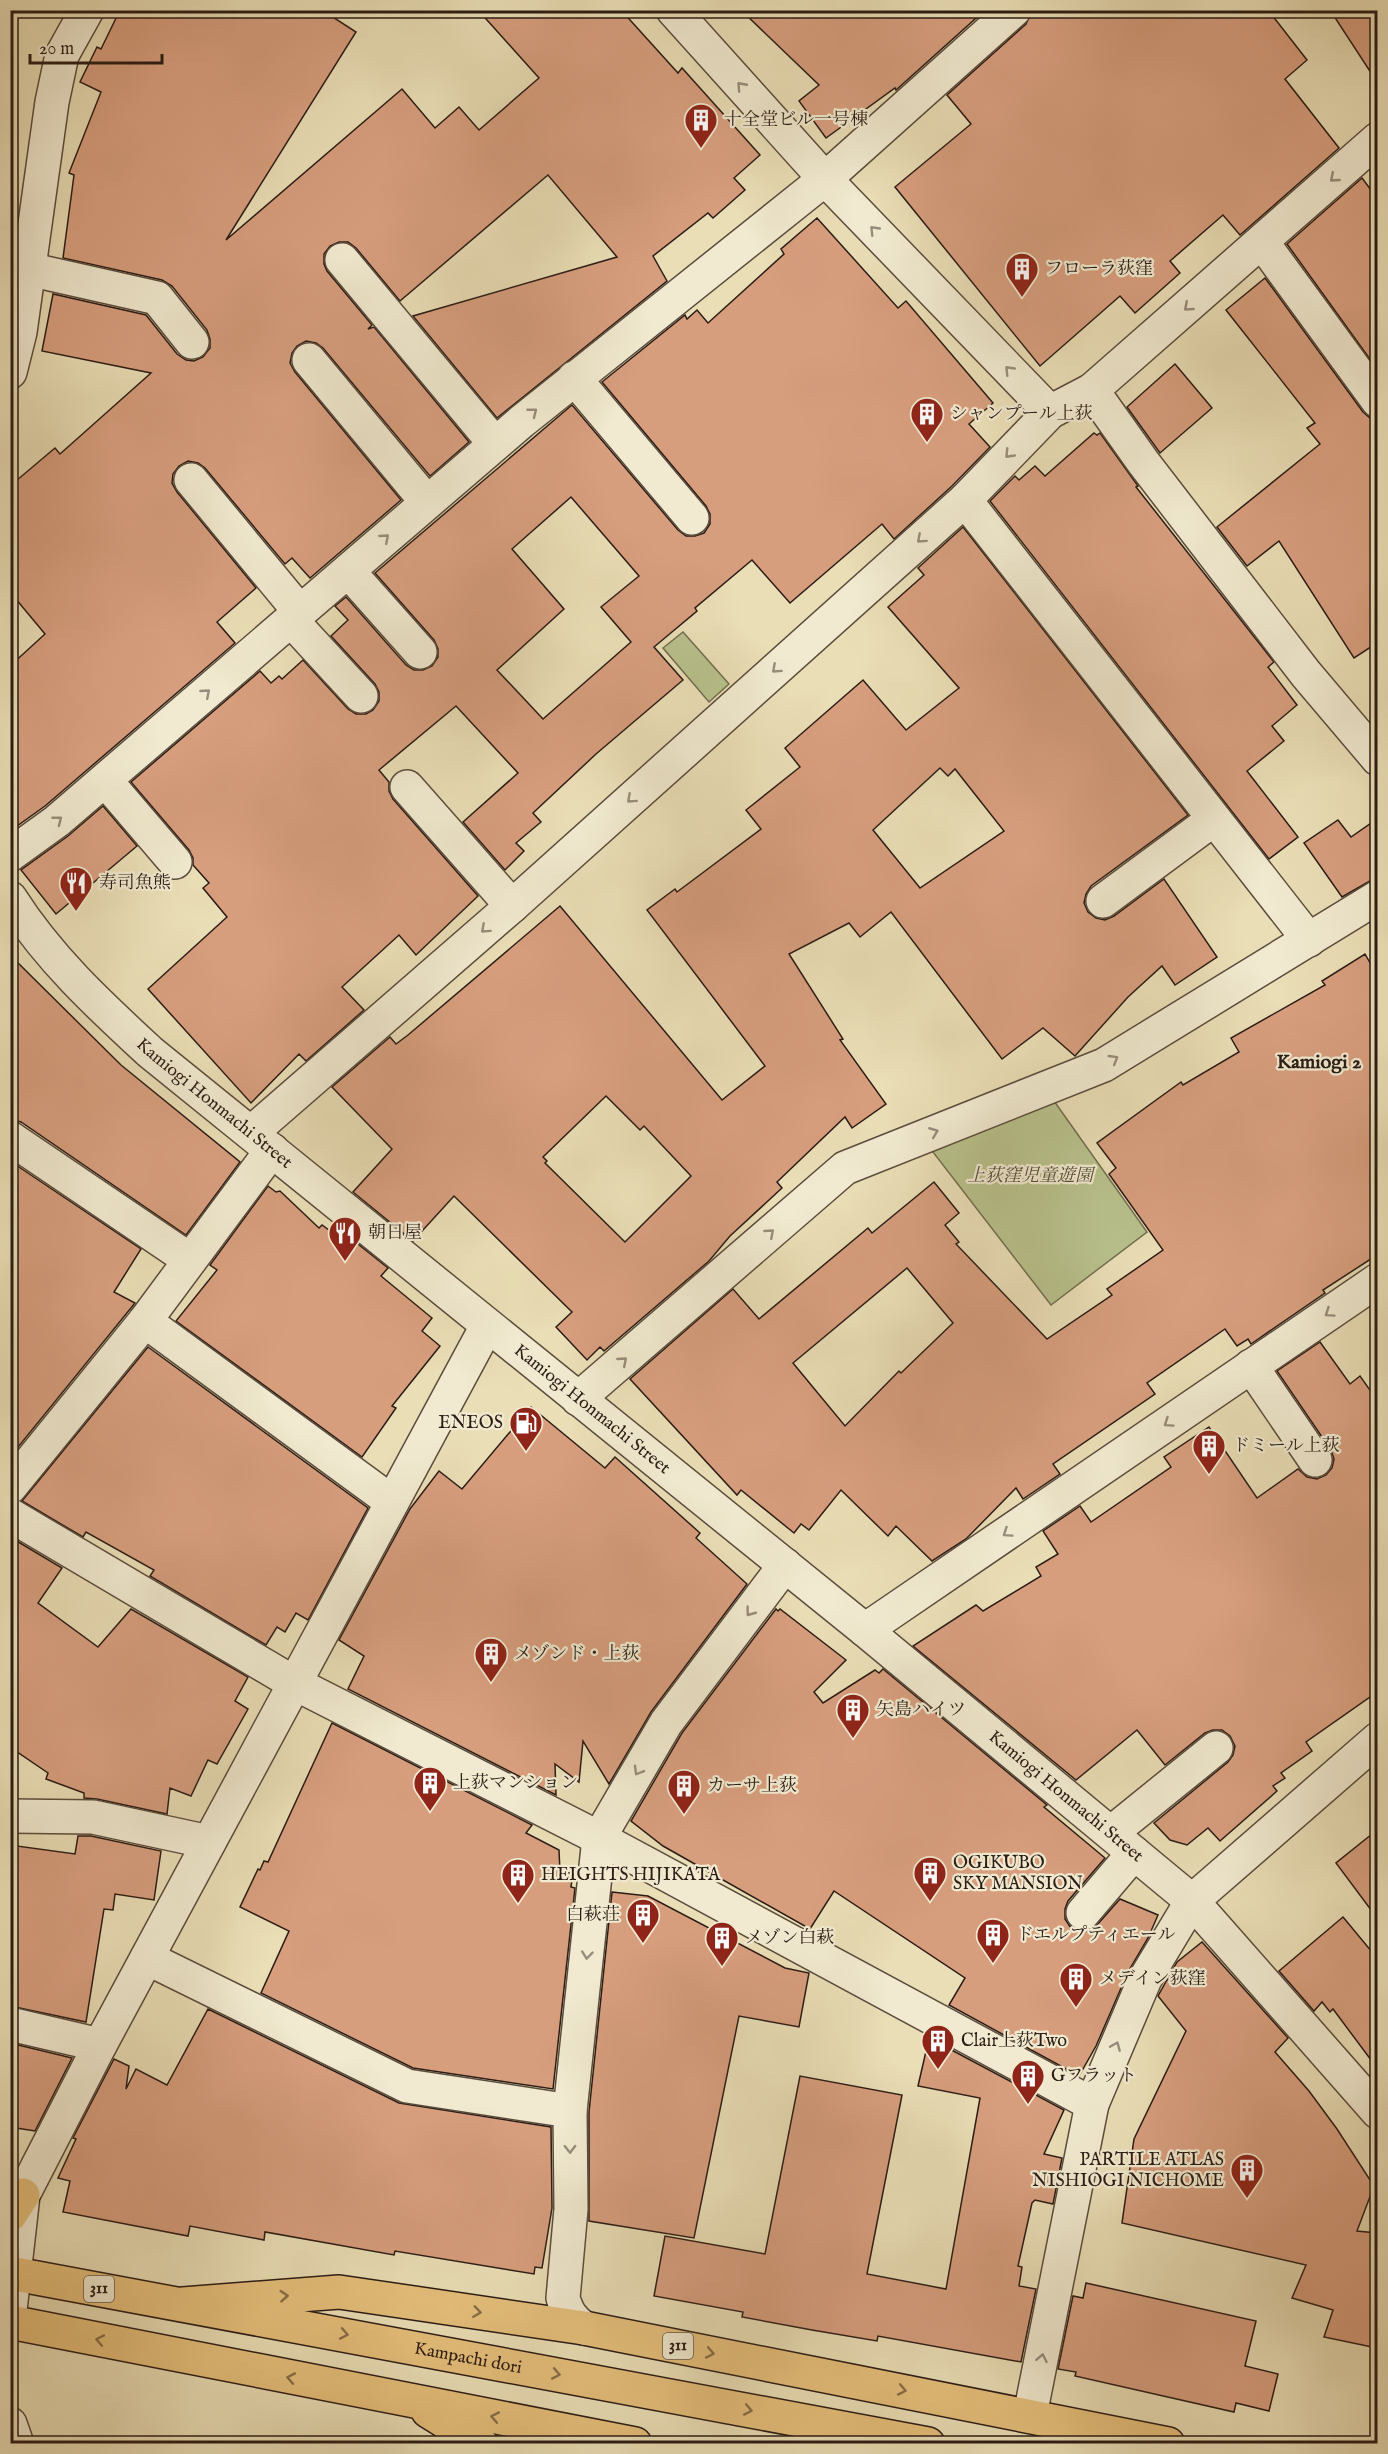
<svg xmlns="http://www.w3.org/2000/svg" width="1388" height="2454" font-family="'IM FELL English','Noto Serif JP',serif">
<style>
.green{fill:#b8c18c;stroke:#726e50;stroke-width:1.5}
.building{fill:#d79e7e;stroke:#2b1c15;stroke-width:1.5;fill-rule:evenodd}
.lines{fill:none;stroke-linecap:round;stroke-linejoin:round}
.minor-casing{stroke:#5b4c3d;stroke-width:36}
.major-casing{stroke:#2b1c15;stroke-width:36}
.minor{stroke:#f1ead0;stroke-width:33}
.major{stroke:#e5bf7b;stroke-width:33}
.oneway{stroke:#988d7c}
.oneway2{stroke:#886e48}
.labels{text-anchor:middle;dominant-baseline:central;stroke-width:4.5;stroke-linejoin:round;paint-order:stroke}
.shield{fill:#f1ead0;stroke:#665a4d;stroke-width:1.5}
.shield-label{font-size:16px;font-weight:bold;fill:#2b1c15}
.poi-label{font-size:18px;fill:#2b1c15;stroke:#f1ead0;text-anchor:start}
.street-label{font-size:18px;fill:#2b1c15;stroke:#f1ead0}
.park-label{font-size:18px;font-style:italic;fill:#554e39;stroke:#f1ead0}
.neighbourhood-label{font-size:20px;font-weight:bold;fill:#2b1c15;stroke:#f1ead0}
</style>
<rect width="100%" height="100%" fill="#eadeb6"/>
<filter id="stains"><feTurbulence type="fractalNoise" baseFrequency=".00333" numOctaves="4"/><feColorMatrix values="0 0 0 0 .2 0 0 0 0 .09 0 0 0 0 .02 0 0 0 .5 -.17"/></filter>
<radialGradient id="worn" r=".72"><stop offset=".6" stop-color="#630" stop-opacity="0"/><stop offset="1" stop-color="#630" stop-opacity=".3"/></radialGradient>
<g class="green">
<path d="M683 632 729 684 709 702 663 648Z"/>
<path d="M1054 1101 1147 1232 1051 1305 926 1143Z"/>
</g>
<g class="building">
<path d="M120 10H322L356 32 226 240 402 89 435 128 459 107 479 130 539 78 478 10H621L678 73 682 68 760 155 734 178 745 190 713 218 708 213 653 256 667 281 497 418 413 316 617 257 548 175 400 301 356 248 348 242H339L330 246 324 254V264L327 271 372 325 368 329 374 327 469 442 430 476 323 348 316 343 306 341 297 346 292 353 290 363 295 372 401 500 310 578 292 558 285 564 205 468 198 463 188 461 179 466 173 474 172 483 177 492 256 588 217 622 235 643 45 806 10 831V666L45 634 10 592V486L55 448 60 454 151 373 42 351 53 294 146 315 177 354 186 360 194 361 203 357 210 348V339L207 330 172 286 162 280 63 258 74 175 69 173 101 92 80 82 97 47 101 49Z"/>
<path d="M741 10H985L896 90 895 88 826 138 799 101 819 85Z"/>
<path d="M1032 10H1268L1307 60 1285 79 1339 148 1240 235 1223 215 1170 261 1180 273 1135 313 1120 296 1040 366 895 187 971 124 947 95 1026 24Z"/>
<path d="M1330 10H1377V82Z"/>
<path d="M1362 178 1377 198V369L1287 244Z"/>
<path d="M817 218 898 308 906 301 993 403 969 424 990 447 952 486 894 539 882 524 790 603 752 560 695 608 697 611 654 647 683 680 596 754 533 813 541 822 516 843 524 851 505 870 463 822 518 773 456 706 379 770 389 782V791L393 799 478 896 416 955 399 935 342 987 364 1010 306 1061 299 1054 251 1103 148 989 227 917 203 888 209 883 193 865V858L189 850 131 782 260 671 271 683 279 676 282 679 303 660 348 709 356 714H366L373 710 379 701V692L375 684 331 636 348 620 335 606 346 597 406 665 414 670H423L432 666 438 657V649L434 640 375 573 572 405 678 530 686 536H695L704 533 710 524V514L706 506 602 382 685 315 687 319 697 310 708 323 784 254 781 249ZM571 497 639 576 601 607 631 642 543 719 497 670 564 609 512 549Z"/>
<path d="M1265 278 1363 412 1370 418 1377 419V643L1354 658 1279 541 1247 566 1217 527 1320 444 1307 428 1315 423 1226 310Z"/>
<path d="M1175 364 1212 408 1160 453 1127 407Z"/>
<path d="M1094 433 1097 435 1100 433 1138 486 1136 487 1274 662 1268 667 1297 705 1272 726 1284 741 1247 771 1298 837 1269 859 990 501 1015 476 1019 480 1035 466 1045 476Z"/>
<path d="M963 527 1188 815 1091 886 1086 894 1084 903 1088 912 1096 918 1105 920 1114 916 1164 879 1217 957 1175 985 1162 966 1128 997 1075 1056 1043 1028 1002 1059 891 912 860 937 849 923 789 954 843 1039 840 1040 886 1104 852 1128 845 1117 777 1182 782 1188 730 1236 709 1261 604 1351 600 1347 587 1360 556 1327 572 1312 454 1196 413 1241 353 1192 392 1149 332 1087 390 1037 396 1044 408 1035 560 906 722 1100 765 1066 647 910 675 889 677 892 761 829 746 810 800 767 785 748 863 680 906 730 959 688 888 607 924 575 918 568ZM940 768 948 776 955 769 1004 831 920 888 873 830ZM606 1096 640 1130 644 1126 691 1176 625 1242 545 1163 547 1161 543 1157Z"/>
<path d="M103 806 137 846 56 914 21 870 68 836Z"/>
<path d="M1377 819V877L1342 897 1304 843 1338 820 1351 837Z"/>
<path d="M1365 954 1377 975V1255L1323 1290 1325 1293 1251 1344 1248 1339 1237 1346 1225 1329 1147 1383 1155 1394 1053 1464 1060 1474 1023 1499 1016 1488 966 1539 932 1561 896 1526 888 1536 841 1490 809 1530 801 1524 794 1533 741 1490 737 1495 630 1379 733 1289 759 1319 868 1228 872 1233 934 1182 959 1213 945 1225 959 1242 956 1244 1047 1339 1112 1295 1107 1289 1163 1250 1109 1174 1116 1168 1097 1143 1181 1082 1183 1085 1239 1052 1231 1038 1325 985 1322 981ZM907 1268 953 1323 901 1373 899 1371 845 1426 793 1363Z"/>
<path d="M10 955 121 1065 240 1162 186 1235 21 1122 10 1119Z"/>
<path d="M10 1161 141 1249 114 1292 135 1303 10 1457Z"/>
<path d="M268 1186 276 1192 280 1191 319 1228 322 1225 329 1230 334 1225 388 1268 381 1276 432 1318 422 1331 440 1346 392 1406 396 1408 362 1457 176 1321 217 1270 210 1265Z"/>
<path d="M1320 1342 1350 1384 1360 1376 1377 1400V1692L1306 1742 1312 1751 1281 1773 1285 1778 1273 1786 1277 1791 1220 1841 1208 1828 1187 1845 1170 1840 1154 1823 1228 1762 1233 1755 1235 1746 1230 1736 1222 1730H1213L1205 1733 1165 1765 1137 1730 1076 1780 913 1646 976 1605 983 1611 1041 1576 1036 1567 1058 1554 1043 1531 1080 1506 1091 1522 1171 1467 1164 1457 1209 1427 1257 1498 1298 1469 1307 1477 1317 1479 1326 1475 1332 1468 1334 1459 1331 1450 1277 1371Z"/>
<path d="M148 1347 368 1508 308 1620 296 1613 285 1632 277 1627 266 1645 150 1576 154 1570 86 1532 83 1537 22 1501Z"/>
<path d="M531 1407 605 1468 615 1457 700 1533 696 1538 747 1584 651 1712 609 1784 583 1741 579 1782 555 1764 556 1795 348 1689 364 1656 339 1640 410 1509 439 1471 462 1489Z"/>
<path d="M10 1537 62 1568 38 1603 98 1647 131 1609 248 1677 235 1701 248 1709 217 1764 208 1760 191 1796 170 1788 167 1814 97 1799 84 1798V1793L46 1779 48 1773 10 1747Z"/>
<path d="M776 1609 778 1611 780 1609 846 1660 814 1692 823 1703 875 1670 879 1673 883 1669 1047 1805 1044 1807 1105 1858 1068 1901 1065 1909V1919L1071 1928 1080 1931 1090 1930 1097 1925 1120 1899 1158 1915 1148 1938 1128 1972 1096 2046 1079 2076 949 2005 965 1978 834 1891 810 1929 663 1846 631 1821 682 1733Z"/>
<path d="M332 1723 532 1825 526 1833 559 1850 560 1872 573 1873 571 1887 575 1888 553 2089 413 2068 261 1993 289 1931 240 1907 258 1869 260 1870 264 1861 268 1862Z"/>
<path d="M1377 1830V1918L1336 1863Z"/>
<path d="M78 1836H91L161 1851 154 1900 115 1894 113 1910 104 1909 86 2022 10 2006V1845L75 1854Z"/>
<path d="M612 1892 648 1896 785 1968 809 1973 799 2027 739 2016 694 2238 589 2221V2112Z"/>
<path d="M1343 1917 1377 1958V2068L1333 2009 1330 2012 1322 2002 1314 2011 1279 1971Z"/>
<path d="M1202 1942 1288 2038 1275 2052 1309 2091 1337 2129 1374 2186 1357 2231 1377 2233V2348L1324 2337 1333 2310 1292 2298 1306 2265 1122 2223 1134 2139 1186 2031 1158 1996 1177 1962Z"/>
<path d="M208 2009 399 2103 551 2127 552 2208 542 2268 535 2267 534 2274 395 2251 394 2255 265 2232 264 2240 190 2226 188 2236 63 2212 70 2181 58 2178 76 2139 73 2138 114 2059 129 2066 126 2089 136 2069 167 2085Z"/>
<path d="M929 2038 1064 2110 1044 2154 1062 2158 1053 2204 1035 2200 1032 2203 1018 2266 1022 2267 1019 2286 1036 2289 1021 2362 878 2336 877 2341 812 2330 742 2317 743 2312 654 2296 665 2236 765 2254 800 2076 902 2095 867 2274 946 2289 980 2098 918 2086Z"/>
<path d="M10 2043 72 2058 35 2131 10 2127Z"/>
<path d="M1086 2283 1256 2321 1245 2366 1278 2374 1269 2411 1236 2403 1234 2412 1075 2376 1076 2372 1058 2369 1073 2296 1083 2298Z"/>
</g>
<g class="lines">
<defs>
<g id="minor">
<path d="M673 10 825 179 1050 412"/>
<path d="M1262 242 1378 401"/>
<path d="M342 260 495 444"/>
<path d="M28 269 157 298 192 342"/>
<path d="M309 360 426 501"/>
<path d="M10 372 20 332 52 102 62 55 87 10"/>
<path d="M574 378 692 518"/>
<path d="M1092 390 1143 462 1306 674 1378 759"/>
<path d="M191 480 300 612"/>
<path d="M965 500 1309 940"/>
<path d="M348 571 420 652"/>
<path d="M291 620 361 696"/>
<path d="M105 780 175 862"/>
<path d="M407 787 512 906"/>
<path d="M10 855 57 821 521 422 825 179 1014 10"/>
<path id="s1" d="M10 898C49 959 98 1004 150 1052L865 1630 1192 1901 1378 2112"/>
<path d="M1103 901 1214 819"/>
<path d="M251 1133 512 906 965 500 1050 412 1092 390 1378 139"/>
<path d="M10 1138 190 1260"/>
<path d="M145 1321 392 1502"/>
<path d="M1251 1366 1315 1460"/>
<path d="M578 1399 845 1168 1104 1065 1378 897"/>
<path d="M10 1487 145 1321 272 1150"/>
<path d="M10 1515 294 1683 599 1838 1092 2104"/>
<path d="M865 1630 1378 1280"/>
<path d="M10 1816 93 1817 209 1842"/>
<path d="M1111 1833 1216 1748"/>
<path d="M1083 1913 1134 1853"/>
<path d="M147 1958 407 2086 570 2111"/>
<path d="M10 2024 100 2045"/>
<path d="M10 2310 23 2195 100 2045 487 1326"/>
<path d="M584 2328C572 2320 567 2312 563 2298L571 2209 570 2111 599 1838 666 1723 785 1565"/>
<path d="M1030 2415 1092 2104 1145 1979 1192 1901 1378 1739"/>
<path d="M10 2424 17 2444"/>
</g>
<g id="major">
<path d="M10 2215 23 2195"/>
<path id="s2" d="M10 2273 928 2444"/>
<path d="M183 2304 339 2292 584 2328 1168 2444"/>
<path d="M10 2322 635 2444"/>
<path d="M428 2411 481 2444"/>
</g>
</defs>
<use href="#minor" class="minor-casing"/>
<use href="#major" class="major-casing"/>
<use href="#minor" class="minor"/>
<use href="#major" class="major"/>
</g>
<defs><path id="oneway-chevron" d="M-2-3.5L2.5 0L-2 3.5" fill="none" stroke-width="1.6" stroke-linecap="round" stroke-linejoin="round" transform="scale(1.5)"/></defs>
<g class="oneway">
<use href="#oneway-chevron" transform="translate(741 86) rotate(-132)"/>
<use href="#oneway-chevron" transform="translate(1334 178) rotate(139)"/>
<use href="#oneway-chevron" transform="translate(874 230) rotate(-134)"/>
<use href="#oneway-chevron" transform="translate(1188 307) rotate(139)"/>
<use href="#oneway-chevron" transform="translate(1009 370) rotate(-134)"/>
<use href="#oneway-chevron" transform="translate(533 412) rotate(-39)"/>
<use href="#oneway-chevron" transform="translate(1009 454) rotate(134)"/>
<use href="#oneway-chevron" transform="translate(385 538) rotate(-41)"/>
<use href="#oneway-chevron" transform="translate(921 539) rotate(138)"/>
<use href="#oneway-chevron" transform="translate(776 669) rotate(138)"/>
<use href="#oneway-chevron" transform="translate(206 693) rotate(-41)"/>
<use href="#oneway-chevron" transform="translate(631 799) rotate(138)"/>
<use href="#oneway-chevron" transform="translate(58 820) rotate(-38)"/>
<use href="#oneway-chevron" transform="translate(485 929) rotate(138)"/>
<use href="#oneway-chevron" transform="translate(1114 1059) rotate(-31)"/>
<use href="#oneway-chevron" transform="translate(934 1132) rotate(-22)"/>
<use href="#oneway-chevron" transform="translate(770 1233) rotate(-41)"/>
<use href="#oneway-chevron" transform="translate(1329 1313) rotate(146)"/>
<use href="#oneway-chevron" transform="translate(623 1361) rotate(-41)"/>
<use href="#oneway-chevron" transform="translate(1168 1423) rotate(146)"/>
<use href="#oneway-chevron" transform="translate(1007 1533) rotate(146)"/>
<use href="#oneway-chevron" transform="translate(750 1612) rotate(127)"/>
<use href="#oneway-chevron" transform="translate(638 1771) rotate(120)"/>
<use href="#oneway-chevron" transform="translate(587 1955) rotate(96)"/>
<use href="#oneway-chevron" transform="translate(1116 2046) rotate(-67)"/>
<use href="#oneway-chevron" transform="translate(570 2149) rotate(89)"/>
<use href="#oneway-chevron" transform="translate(1042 2358) rotate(-79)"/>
</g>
<g class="oneway2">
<use href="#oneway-chevron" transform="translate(284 2296) rotate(-4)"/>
<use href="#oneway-chevron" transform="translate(477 2312) rotate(8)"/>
<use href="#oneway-chevron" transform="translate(344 2334) rotate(11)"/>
<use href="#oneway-chevron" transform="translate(100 2340) rotate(-169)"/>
<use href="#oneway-chevron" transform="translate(710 2353) rotate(11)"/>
<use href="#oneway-chevron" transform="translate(556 2374) rotate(11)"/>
<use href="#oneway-chevron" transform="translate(291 2378) rotate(-169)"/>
<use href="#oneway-chevron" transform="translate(902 2390) rotate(11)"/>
<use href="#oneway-chevron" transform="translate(748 2410) rotate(11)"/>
<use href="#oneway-chevron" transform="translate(495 2417) rotate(-169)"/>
</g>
<defs>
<symbol id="building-pin" viewBox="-11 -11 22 30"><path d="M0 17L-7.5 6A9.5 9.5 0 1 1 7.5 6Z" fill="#8f2418" stroke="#f1ead0"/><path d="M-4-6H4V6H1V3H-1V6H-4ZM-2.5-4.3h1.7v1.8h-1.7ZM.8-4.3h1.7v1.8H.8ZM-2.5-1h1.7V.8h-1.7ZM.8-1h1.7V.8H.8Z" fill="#fff"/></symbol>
<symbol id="restaurant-pin" viewBox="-11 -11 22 30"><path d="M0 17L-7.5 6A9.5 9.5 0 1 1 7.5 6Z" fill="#8f2418" stroke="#f1ead0"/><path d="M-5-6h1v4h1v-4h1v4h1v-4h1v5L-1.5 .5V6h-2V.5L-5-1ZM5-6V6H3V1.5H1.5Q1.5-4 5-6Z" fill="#fff"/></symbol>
<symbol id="fuel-pin" viewBox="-11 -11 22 30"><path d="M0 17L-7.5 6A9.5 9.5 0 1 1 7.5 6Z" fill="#8f2418" stroke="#f1ead0"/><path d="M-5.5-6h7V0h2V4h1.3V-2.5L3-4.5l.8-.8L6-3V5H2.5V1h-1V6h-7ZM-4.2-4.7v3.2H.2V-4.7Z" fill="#fff"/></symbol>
</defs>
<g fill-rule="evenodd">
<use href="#building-pin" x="682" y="101" width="38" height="52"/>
<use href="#building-pin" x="1003" y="250" width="38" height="52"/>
<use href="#building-pin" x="908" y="395" width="38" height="52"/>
<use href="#restaurant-pin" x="57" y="864" width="38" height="52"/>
<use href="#restaurant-pin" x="326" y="1214" width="38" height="52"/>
<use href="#fuel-pin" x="507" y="1404" width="38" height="52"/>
<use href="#building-pin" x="1190" y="1427" width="38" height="52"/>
<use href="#building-pin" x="472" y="1635" width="38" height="52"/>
<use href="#building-pin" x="834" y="1691" width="38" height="52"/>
<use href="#building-pin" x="411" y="1764" width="38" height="52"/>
<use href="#building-pin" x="665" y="1767" width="38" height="52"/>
<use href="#building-pin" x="911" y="1854" width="38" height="52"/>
<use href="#building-pin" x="499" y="1856" width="38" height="52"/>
<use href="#building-pin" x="624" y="1896" width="38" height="52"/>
<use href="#building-pin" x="974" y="1916" width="38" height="52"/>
<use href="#building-pin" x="703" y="1919" width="38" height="52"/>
<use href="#building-pin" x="1057" y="1960" width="38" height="52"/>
<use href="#building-pin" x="919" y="2022" width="38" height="52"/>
<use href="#building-pin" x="1009" y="2057" width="38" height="52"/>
<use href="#building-pin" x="1228" y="2151" width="38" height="52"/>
</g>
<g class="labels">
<g class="shield">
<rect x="84" y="2276" width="30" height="26" rx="4.5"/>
<rect x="663" y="2333" width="30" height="26" rx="4.5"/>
</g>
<g class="shield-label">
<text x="99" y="2289">311</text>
<text x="678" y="2346">311</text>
</g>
<g class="poi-label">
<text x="724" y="120">十全堂ビル一号棟</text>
<text x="1045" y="269">フローラ荻窪</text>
<text x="950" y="414">シャンプール上荻</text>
<text x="99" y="883">寿司魚熊</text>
<text x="368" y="1233">朝日屋</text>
<text x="503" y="1423" text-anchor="end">ENEOS</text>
<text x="1232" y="1446">ドミール上荻</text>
<text x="514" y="1654">メゾンド・上荻</text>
<text x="876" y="1710">矢島ハイツ</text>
<text x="453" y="1783">上荻マンション</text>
<text x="707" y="1786">カーサ上荻</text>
<text x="953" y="1863">OGIKUBO<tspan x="953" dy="21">SKY MANSION</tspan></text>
<text x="541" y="1875">HEIGHTS HIJIKATA</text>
<text x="620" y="1915" text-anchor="end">白萩荘</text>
<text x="1016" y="1935">ドエルプティエール</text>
<text x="745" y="1938">メゾン白萩</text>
<text x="1099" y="1979">メデイン荻窪</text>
<text x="961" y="2041">Clair上荻Two</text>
<text x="1051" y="2076">Gフラット</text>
<text x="1224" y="2160" text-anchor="end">PARTILE ATLAS<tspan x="1224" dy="21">NISHIOGI NICHOME</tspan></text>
</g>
<g class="street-label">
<text stroke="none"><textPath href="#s1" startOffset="291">Kamiogi Honmachi Street</textPath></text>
<text stroke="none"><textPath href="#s1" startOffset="777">Kamiogi Honmachi Street</textPath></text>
<text stroke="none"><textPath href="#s1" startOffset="1389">Kamiogi Honmachi Street</textPath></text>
<text stroke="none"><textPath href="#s2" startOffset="466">Kampachi dori</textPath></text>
</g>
<g class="park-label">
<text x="1030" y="1176">上荻窪児童遊園</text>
</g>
<g class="neighbourhood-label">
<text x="1319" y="1062">Kamiogi 2</text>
</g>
</g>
<rect width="1388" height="2454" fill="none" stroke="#eadeb6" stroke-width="36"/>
<rect x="12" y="12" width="1364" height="2430" fill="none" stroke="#2b1c15" stroke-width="3"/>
<rect x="18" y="18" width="1352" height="2418" fill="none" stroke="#2b1c15" stroke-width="1.5"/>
<path d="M30 54v9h132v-9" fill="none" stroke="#2b1c15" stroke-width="3"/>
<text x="39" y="54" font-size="18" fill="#2b1c15" stroke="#f1ead0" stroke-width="4.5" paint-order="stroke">20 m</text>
<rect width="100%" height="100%" filter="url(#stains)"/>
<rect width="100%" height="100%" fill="url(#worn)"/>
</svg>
